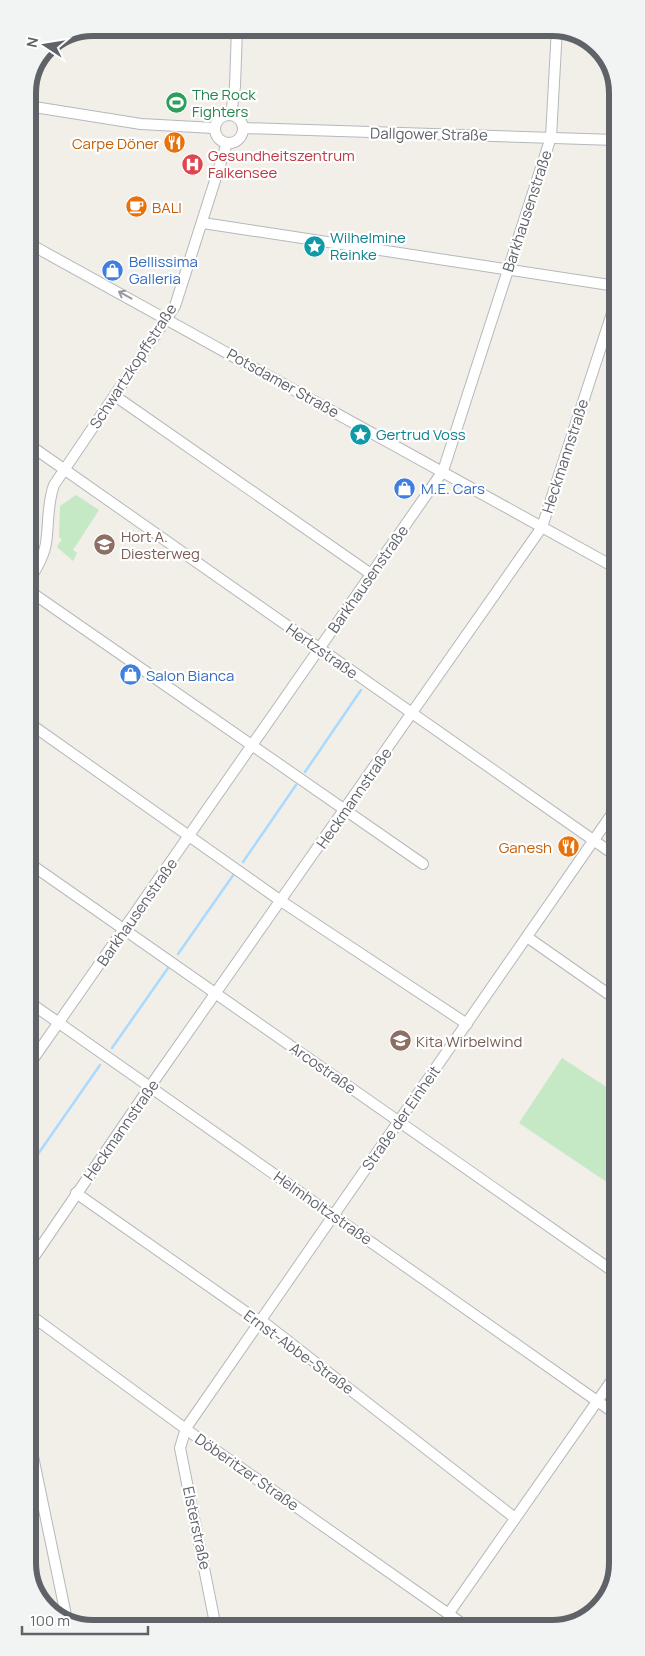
<svg xmlns="http://www.w3.org/2000/svg" width="645" height="1656" font-family="Manrope,sans-serif">
<style>
.green{fill:#c5e8c5}
.lines{fill:none;stroke-linecap:round;stroke-linejoin:round}
.stream{stroke:#aadaff;stroke-width:2.5}
.minor-casing{stroke:#b5b8bc;stroke-width:12}
.minor{stroke:#fff;stroke-width:10}
.oneway{stroke:#979a9d}
.labels{text-anchor:middle;dominant-baseline:central;stroke-width:4.5;stroke-linejoin:round;paint-order:stroke}
.leisure-label{font-size:15px;fill:#27864d;stroke:#fff;text-anchor:start}
.street-label{font-size:15px;fill:#5f6368;stroke:#fff}
.food-label{font-size:15px;fill:#c56008;stroke:#fff;text-anchor:end}
.health-label{font-size:15px;fill:#be3a42;stroke:#fff;text-anchor:start}
.culture-label{font-size:15px;fill:#0d838f;stroke:#fff;text-anchor:start}
.shop-label{font-size:15px;fill:#366cbe;stroke:#fff;text-anchor:start}
.education-label{font-size:15px;fill:#785e54;stroke:#fff;text-anchor:start}
.rim{fill:none;stroke:#5f6368;stroke-width:6}
</style>
<rect width="100%" height="100%" fill="#f1efe8"/>
<g class="green">
<path d="M76 495 99 510 73 550 77 553 73 561 57 547 62 539 59 538 60 506Z"/>
<path d="M562 1058 617 1094V1189L519 1123Z"/>
</g>
<g class="lines">
<g class="stream">
<path d="M305 772 361 690"/>
<path d="M243 862 296 785"/>
<path d="M178 954 234 874"/>
<path d="M112 1048 168 968"/>
<path d="M29 1167 100 1065"/>
</g>
<defs>
<g id="minor">
<path d="M28 106 141 124 214 128"/>
<circle cx="229" cy="129" r="14"/>
<path d="M231 115 235 86 237 28"/>
<path d="M243 128 615 140"/>
<path d="M203 223 616 286"/>
<path d="M28 243 616 568"/>
<path d="M115 396 371 574"/>
<path d="M28 444 616 856"/>
<path d="M28 582C36 570 44 557 46 543 49 523 47 504 54 485L175 306 227 143"/>
<path d="M28 590 423 864"/>
<path d="M29 723 281 901 467 1024"/>
<path d="M29 863 617 1274"/>
<path d="M527 937 617 1000"/>
<path d="M29 1002 617 1415"/>
<path d="M29 1065 443 471 551 137 557 28"/>
<path d="M76 1193 253 1317 266 1324 515 1518"/>
<path d="M29 1264 149 1088 542 527 616 301"/>
<path d="M29 1314 194 1435 467 1627"/>
<path d="M30 1442 67 1620"/>
<path d="M449 1613 617 1373"/>
<path d="M216 1628 180 1448 186 1428 616 808"/>
</g>
</defs>
<use href="#minor" class="minor-casing"/>
<use href="#minor" class="minor"/>
</g>
<defs><path id="oneway-shaft" d="M-6 0H5M1.5-3L5.5 0L1.5 3" fill="none" stroke-width="1.6" stroke-linecap="round" stroke-linejoin="round" transform="scale(1.25)"/></defs>
<use class="oneway" href="#oneway-shaft" transform="translate(125 295) rotate(-151)"/>
<defs>
<symbol id="stadium-disc" viewBox="-11 -11 22 22"><circle r="9.5" fill="#2e9e5b" stroke="#fff"/><path d="M0-5a6.5 5 0 1 0 0 10a6.5 5 0 1 0 0-10ZM-3.5-1.8h7v3.6h-7Z" fill="#fff"/></symbol>
<symbol id="restaurant-disc" viewBox="-11 -11 22 22"><circle r="9.5" fill="#e8710a" stroke="#fff"/><path d="M-5-6h1v4h1v-4h1v4h1v-4h1v5L-1.5 .5V6h-2V.5L-5-1ZM5-6V6H3V1.5H1.5Q1.5-4 5-6Z" fill="#fff"/></symbol>
<symbol id="hospital-disc" viewBox="-11 -11 22 22"><circle r="9.5" fill="#e0444e" stroke="#fff"/><path d="M-5-5h3v3.5h4V-5h3V5h-3V1.5h-4V5h-3Z" fill="#fff"/></symbol>
<symbol id="cafe-disc" viewBox="-11 -11 22 22"><circle r="9.5" fill="#e8710a" stroke="#fff"/><path d="M-5.5-4.5H6V0H3Q3 3.5 0 3.5H-2.5Q-5.5 3.5-5.5 0ZM3-3.2v2h1.7v-2ZM-6 4.5H4V6H-6Z" fill="#fff"/></symbol>
<symbol id="sight-disc" viewBox="-11 -11 22 22"><circle r="9.5" fill="#0f9aa8" stroke="#fff"/><path d="M0-6L1.8-2.2L6-1.7L2.9 1.2L3.7 5.4L0 3.3L-3.7 5.4L-2.9 1.2L-6-1.7L-1.8-2.2Z" fill="#fff"/></symbol>
<symbol id="shop-disc" viewBox="-11 -11 22 22"><circle r="9.5" fill="#3f7fe0" stroke="#fff"/><path d="M-5-2.5h2.3a2.7 3.5 0 0 1 5.4 0H5L5.5 6h-11ZM-1.5-2.5h3a1.5 2.3 0 0 0-3 0Z" fill="#fff"/></symbol>
<symbol id="school-disc" viewBox="-11 -11 22 22"><circle r="9.5" fill="#8d6e63" stroke="#fff"/><path d="M0-5L7-2L0 1L-7-2ZM-4 1L0 2.5L4 1V4Q0 6-4 4Z" fill="#fff"/></symbol>
</defs>
<g fill-rule="evenodd">
<use href="#stadium-disc" x="164" y="90" width="25" height="25"/>
<use href="#restaurant-disc" x="162" y="130" width="25" height="25"/>
<use href="#hospital-disc" x="180" y="152" width="25" height="25"/>
<use href="#cafe-disc" x="124" y="194" width="25" height="25"/>
<use href="#sight-disc" x="302" y="234" width="25" height="25"/>
<use href="#shop-disc" x="100" y="258" width="25" height="25"/>
<use href="#sight-disc" x="348" y="422" width="25" height="25"/>
<use href="#shop-disc" x="392" y="476" width="25" height="25"/>
<use href="#school-disc" x="92" y="532" width="25" height="25"/>
<use href="#shop-disc" x="118" y="662" width="25" height="25"/>
<use href="#restaurant-disc" x="556" y="834" width="25" height="25"/>
<use href="#school-disc" x="388" y="1028" width="25" height="25"/>
</g>
<g class="labels">
<g class="leisure-label">
<text x="192" y="94">The Rock<tspan x="192" dy="17">Fighters</tspan></text>
</g>
<g class="street-label">
<text transform="translate(429 134) rotate(1)">Dallgower Straße</text>
<text transform="translate(527 211) rotate(-72)">Barkhausenstraße</text>
<text transform="translate(133 366) rotate(-57)">Schwartzkopffstraße</text>
<text transform="translate(283 383) rotate(29)">Potsdamer Straße</text>
<text transform="translate(565 456) rotate(-72)">Heckmannstraße</text>
<text transform="translate(368 579) rotate(-55)">Barkhausenstraße</text>
<text transform="translate(322 651) rotate(35)">Hertzstraße</text>
<text transform="translate(354 798) rotate(-55)">Heckmannstraße</text>
<text transform="translate(137 912) rotate(-55)">Barkhausenstraße</text>
<text transform="translate(323 1068) rotate(35)">Arcostraße</text>
<text transform="translate(401 1118) rotate(-55)">Straße der Einheit</text>
<text transform="translate(121 1130) rotate(-55)">Heckmannstraße</text>
<text transform="translate(323 1208) rotate(35)">Helmholtzstraße</text>
<text transform="translate(299 1352) rotate(36)">Ernst-Abbe-Straße</text>
<text transform="translate(247 1472) rotate(35)">Döberitzer Straße</text>
<text transform="translate(197 1528) rotate(78)">Elsterstraße</text>
</g>
<g class="food-label">
<text x="159" y="143">Carpe Döner</text>
<text x="152" y="207" text-anchor="start">BALI</text>
<text x="552" y="847">Ganesh</text>
</g>
<g class="health-label">
<text x="208" y="155">Gesundheitszentrum<tspan x="208" dy="17">Falkensee</tspan></text>
</g>
<g class="culture-label">
<text x="330" y="237">Wilhelmine<tspan x="330" dy="17">Reinke</tspan></text>
<text x="376" y="434">Gertrud Voss</text>
</g>
<g class="shop-label">
<text x="129" y="261">Bellissima<tspan x="129" dy="17">Galleria</tspan></text>
<text x="421" y="488">M.E. Cars</text>
<text x="146" y="675">Salon Bianca</text>
</g>
<g class="education-label">
<text x="121" y="536">Hort A.<tspan x="121" dy="17">Diesterweg</tspan></text>
<text x="416" y="1041">Kita Wirbelwind</text>
</g>
</g>
<path d="M0 0H645V1656H0ZM93 36H552A57 57 0 0 1 609 93V1563A57 57 0 0 1 552 1620H93A57 57 0 0 1 36 1563V93A57 57 0 0 1 93 36Z" fill="#f2f3f3" fill-rule="evenodd"/>
<path class="rim" d="M93 36H552A57 57 0 0 1 609 93V1563A57 57 0 0 1 552 1620H93A57 57 0 0 1 36 1563V93A57 57 0 0 1 93 36Z"/>
<g transform="translate(45 45) rotate(282)" stroke="#ffffff" stroke-width="4" paint-order="stroke">
<path d="M0-4L9 19L0 12L-9 19Z" fill="#5f6368"/>
<text y="-8" font-size="14" font-weight="bold" text-anchor="middle" fill="#5f6368">N</text>
</g>
<path d="M22 1626v8h126v-8" fill="none" stroke="#5f6368" stroke-width="2.5"/>
<text x="30" y="1626" font-size="15" fill="#5f6368" stroke="#ffffff" stroke-width="4" paint-order="stroke">100 m</text>
</svg>
